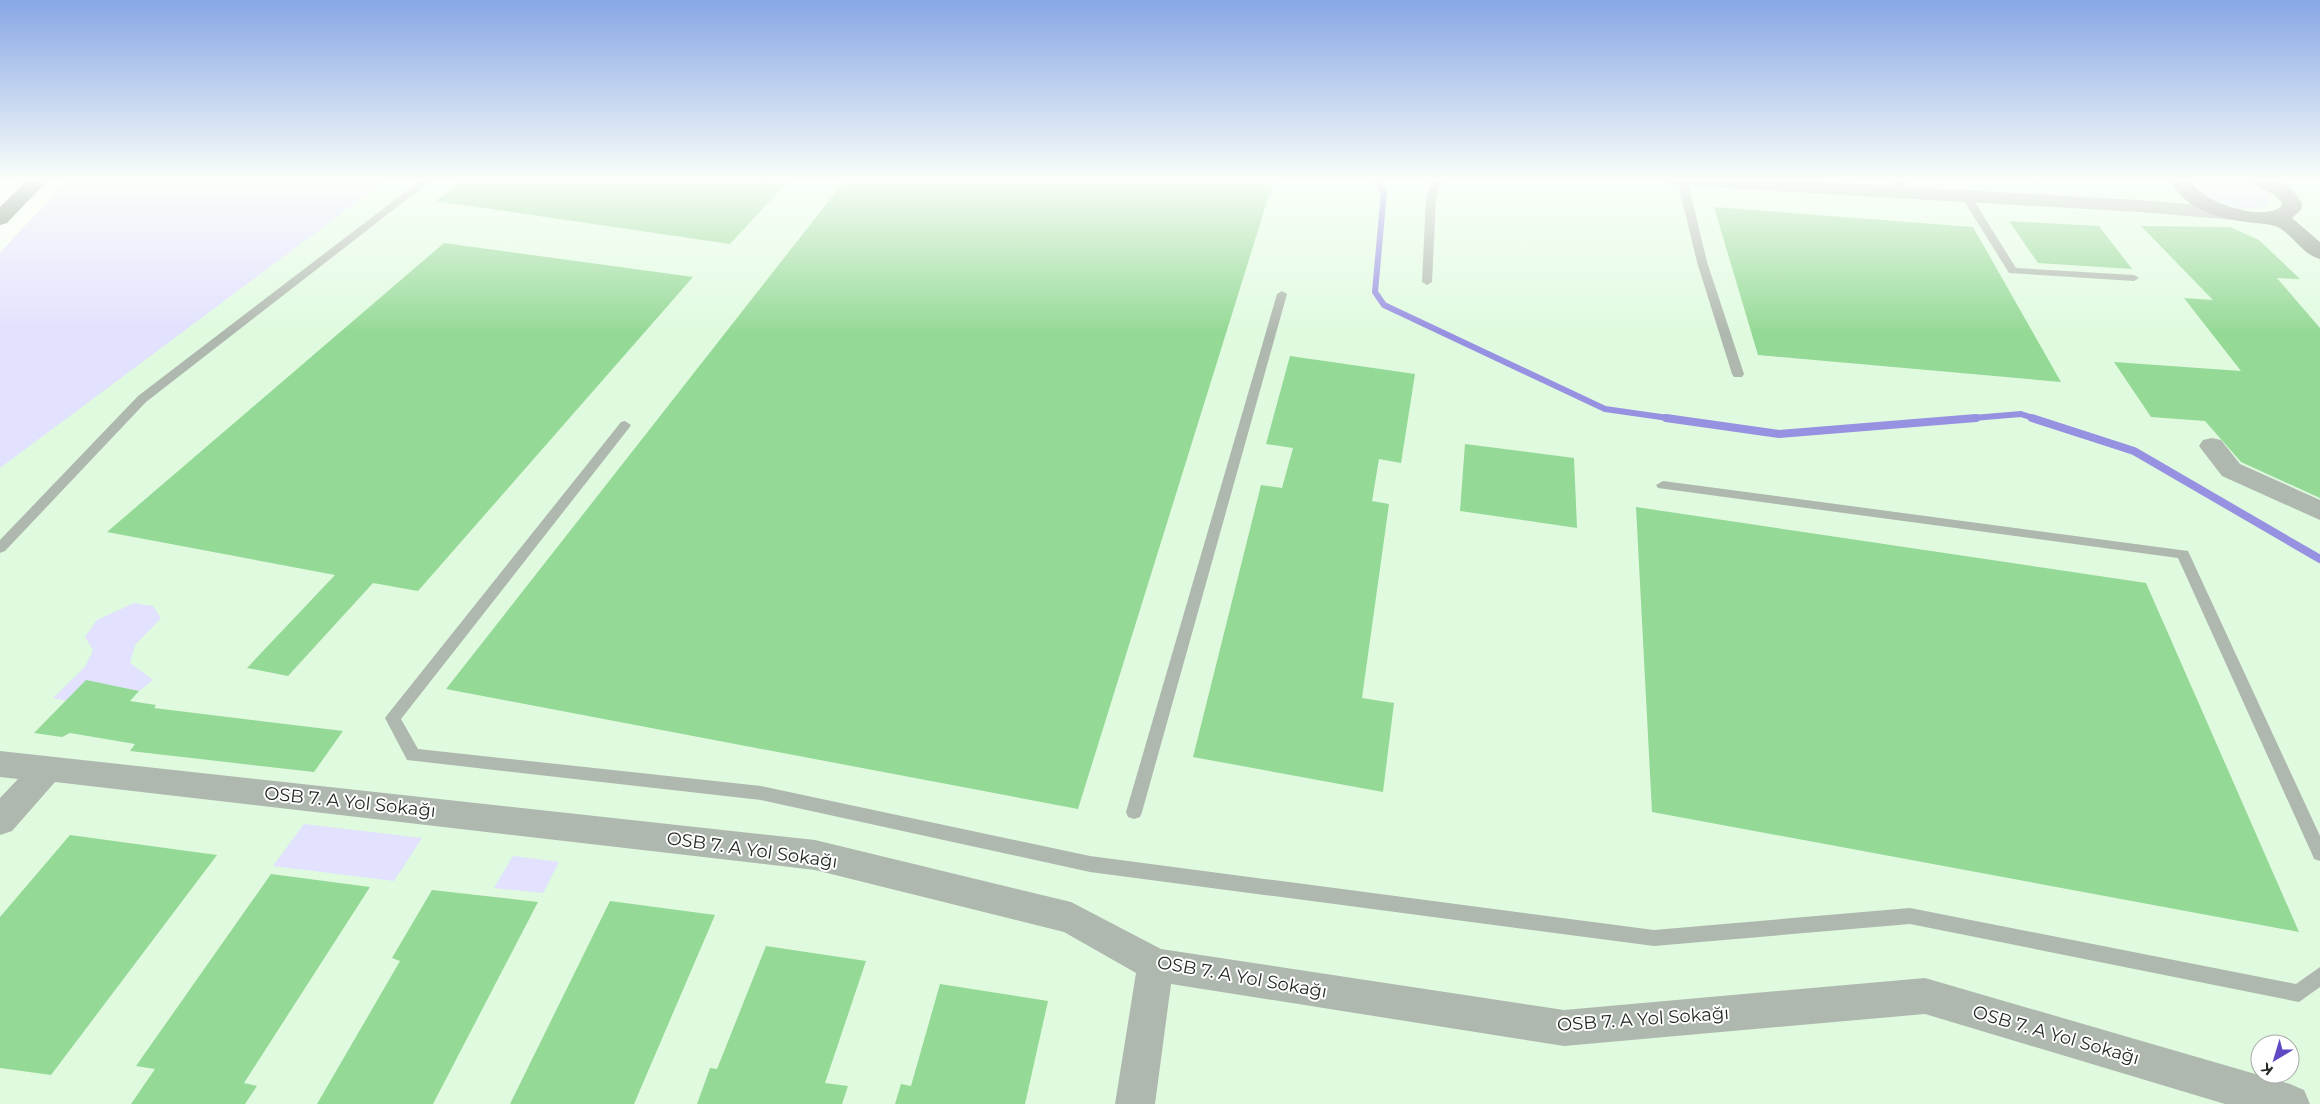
<svg xmlns="http://www.w3.org/2000/svg" width="2320" height="1104" font-family="Montserrat,sans-serif">
<style>
.built{fill:#dffadf;fill-rule:evenodd}
.green{fill:#e2e1fe}
.lines{fill:none;stroke-linecap:round;stroke-linejoin:round}
.stream-far1{stroke:#9791e1;stroke-width:6}
.stream{stroke:#9791e1;stroke-width:8}
.building{fill:#95d996}
.lane{fill:#afb8ae;fill-rule:evenodd}
.street{fill:#afb8ae;fill-rule:evenodd}
.secondary{fill:#8a9789;fill-rule:evenodd}
.primary{fill:#6f7f6f;fill-rule:evenodd}
.labels{text-anchor:middle;dominant-baseline:central;stroke-width:4;stroke-linejoin:round;paint-order:stroke}
.near-street-label{font-size:18px;fill:#222a22;stroke:#fff}
</style>
<rect width="100%" height="100%" fill="#f6fef5"/>
<path class="built" d="M68 179H2320V1104H0V253ZM2260 1044H2290V1074H2260Z"/>
<g class="green">
<path d="M68 179H388L0 468V253Z"/>
<path d="M2203 179C2221 179 2266 178 2270 202 2256 218 2207 202 2198 185L2199 181Z"/>
<path d="M134 603 153 606 161 618 135 645 130 663 153 680 139 691 86 681 67 701 53 698 85 667 93 650 85 637 97 620Z"/>
<path d="M304 824 422 838 394 881 273 866Z"/>
<path d="M513 856 559 862 543 893 494 888Z"/>
</g>
<g class="lines">
<g class="stream-far1">
<path d="M1373 179 1384 192 1375 292 1384 305 1605 409 1675 419"/>
<path d="M1961 419 2021 414 2036 419"/>
</g>
<g class="stream">
<path d="M1666 418 1779 434 1976 418"/>
<path d="M2032 418 2134 451 2320 559"/>
</g>
</g>
<g class="building">
<path d="M464 179H790L730 244 436 201Z"/>
<path d="M846 179H1274L1078 809 446 689Z"/>
<path d="M1714 207 1973 227 2061 382 1758 355Z"/>
<path d="M2009 221 2099 226 2132 269 2038 263Z"/>
<path d="M2141 226 2230 227 2259 240 2300 279 2277 278 2320 328V498L2241 462 2205 421 2151 417 2114 362 2241 371 2184 298 2213 300Z"/>
<path d="M444 243 693 277 418 591 373 583 288 676 247 668 335 575 107 532Z"/>
<path d="M1290 356 1415 374 1401 463 1379 459 1372 501 1389 504 1362 698 1394 703 1383 792 1193 757 1261 485 1282 488 1293 448 1266 444Z"/>
<path d="M1465 444 1574 458 1577 528 1460 511Z"/>
<path d="M1636 507 2146 583 2299 932 1652 812Z"/>
<path d="M86 680 139 691 130 701 156 705 154 708 343 731 314 772 130 751 135 744 70 733 62 737 34 733Z"/>
<path d="M70 835 217 855 51 1075 0 1068V917Z"/>
<path d="M271 874 370 887 244 1083 257 1086 245 1104H131L155 1069 136 1066Z"/>
<path d="M432 890 538 902 433 1104H317L400 961 392 958Z"/>
<path d="M610 901 715 915 634 1104H510Z"/>
<path d="M766 946 866 961 825 1083 848 1086 842 1104H697L710 1068 717 1069Z"/>
<path d="M940 984 1048 1001 1025 1104H895L901 1084 911 1086Z"/>
</g>
<g class="lines">
<g class="lane">
<path d="M422 179H433L146 402 5 551 0 553V540L138 396Z"/>
<path d="M1432 179H1442L1436 198 1432 282 1427 285 1422 282 1426 198Z"/>
<path d="M1677 179H1687L1707 262 1744 374 1742 377H1734L1732 374 1697 262Z"/>
<path d="M1892 179H1902L1910 192 1908 194H1902Z"/>
<path d="M1966 193 1971 196 2016 268 2134 275 2139 278 2134 281 2009 273 1961 196Z"/>
<path d="M1282 291 1287 294 1142 812 1140 817 1134 819 1128 817 1126 812 1277 294Z"/>
<path d="M625 421 631 425 629 428 401 719 418 749 761 786 1090 856 1654 930 1910 908 2296 984 2320 967V987L2299 1002 1910 924 1654 946 1090 872 761 800 407 760 385 718 388 714 621 422Z"/>
<path d="M1663 481 2188 551 2320 836V861L2314 859 2312 854 2178 558 1658 488 1656 485Z"/>
</g>
<g class="street">
<path d="M1662 179H1771L2139 200 2236 208 2243 210 2246 214 2243 218 2236 220 2139 212 1672 185 1665 183Z"/>
<path d="M2212 438 2221 440 2240 464 2320 500V520L2222 476 2199 446 2203 440Z"/>
<path d="M0 751 815 840 1071 902 1161 949 1564 1010 1925 978 2290 1084 2304 1090 2310 1104H2225L1925 1014 1564 1046 1171 984 1155 1104H1115L1136 973 1064 932 815 870 55 782 12 831 0 835V798L18 779 0 777Z"/>
</g>
<path class="secondary" d="M2170 179H2190C2200 202 2259 222 2281 207L2282 203C2274 190 2256 190 2248 179 2275 179 2287 179 2302 203L2301 210 2292 218 2320 242V259C2304 255 2295 238 2281 229 2274 224 2263 224 2255 223 2223 220 2184 211 2170 179Z"/>
<path class="primary" d="M28 179H49L7 223 0 225V207Z"/>
</g>
<linearGradient id="sky" x2="0" y2="1"><stop stop-color="#87a6e5"/><stop offset="0.54" stop-color="#fbfffa"/><stop offset="1" stop-color="#fbfffa" stop-opacity="0"/></linearGradient>
<rect width="2320" height="333" fill="url(#sky)"/>
<g class="labels">
<g class="near-street-label">
<text transform="translate(350 802) rotate(6)">OSB 7. A Yol Sokağı</text>
<text transform="translate(752 850) rotate(8)">OSB 7. A Yol Sokağı</text>
<text transform="translate(1242 977) rotate(10)">OSB 7. A Yol Sokağı</text>
<text transform="translate(1643 1019) rotate(-4)">OSB 7. A Yol Sokağı</text>
<text transform="translate(2056 1035) rotate(16)">OSB 7. A Yol Sokağı</text>
</g>
</g>
<g transform="translate(2275 1059) rotate(218)"><circle r="24" fill="#ffffff" stroke="#a7aaa7"/>
<path d="M0-4L9 19L0 12L-9 19Z" fill="#6049c2"/>
<text y="-8" font-size="14" font-weight="bold" text-anchor="middle" fill="#222a22">K</text>
</g>
</svg>
